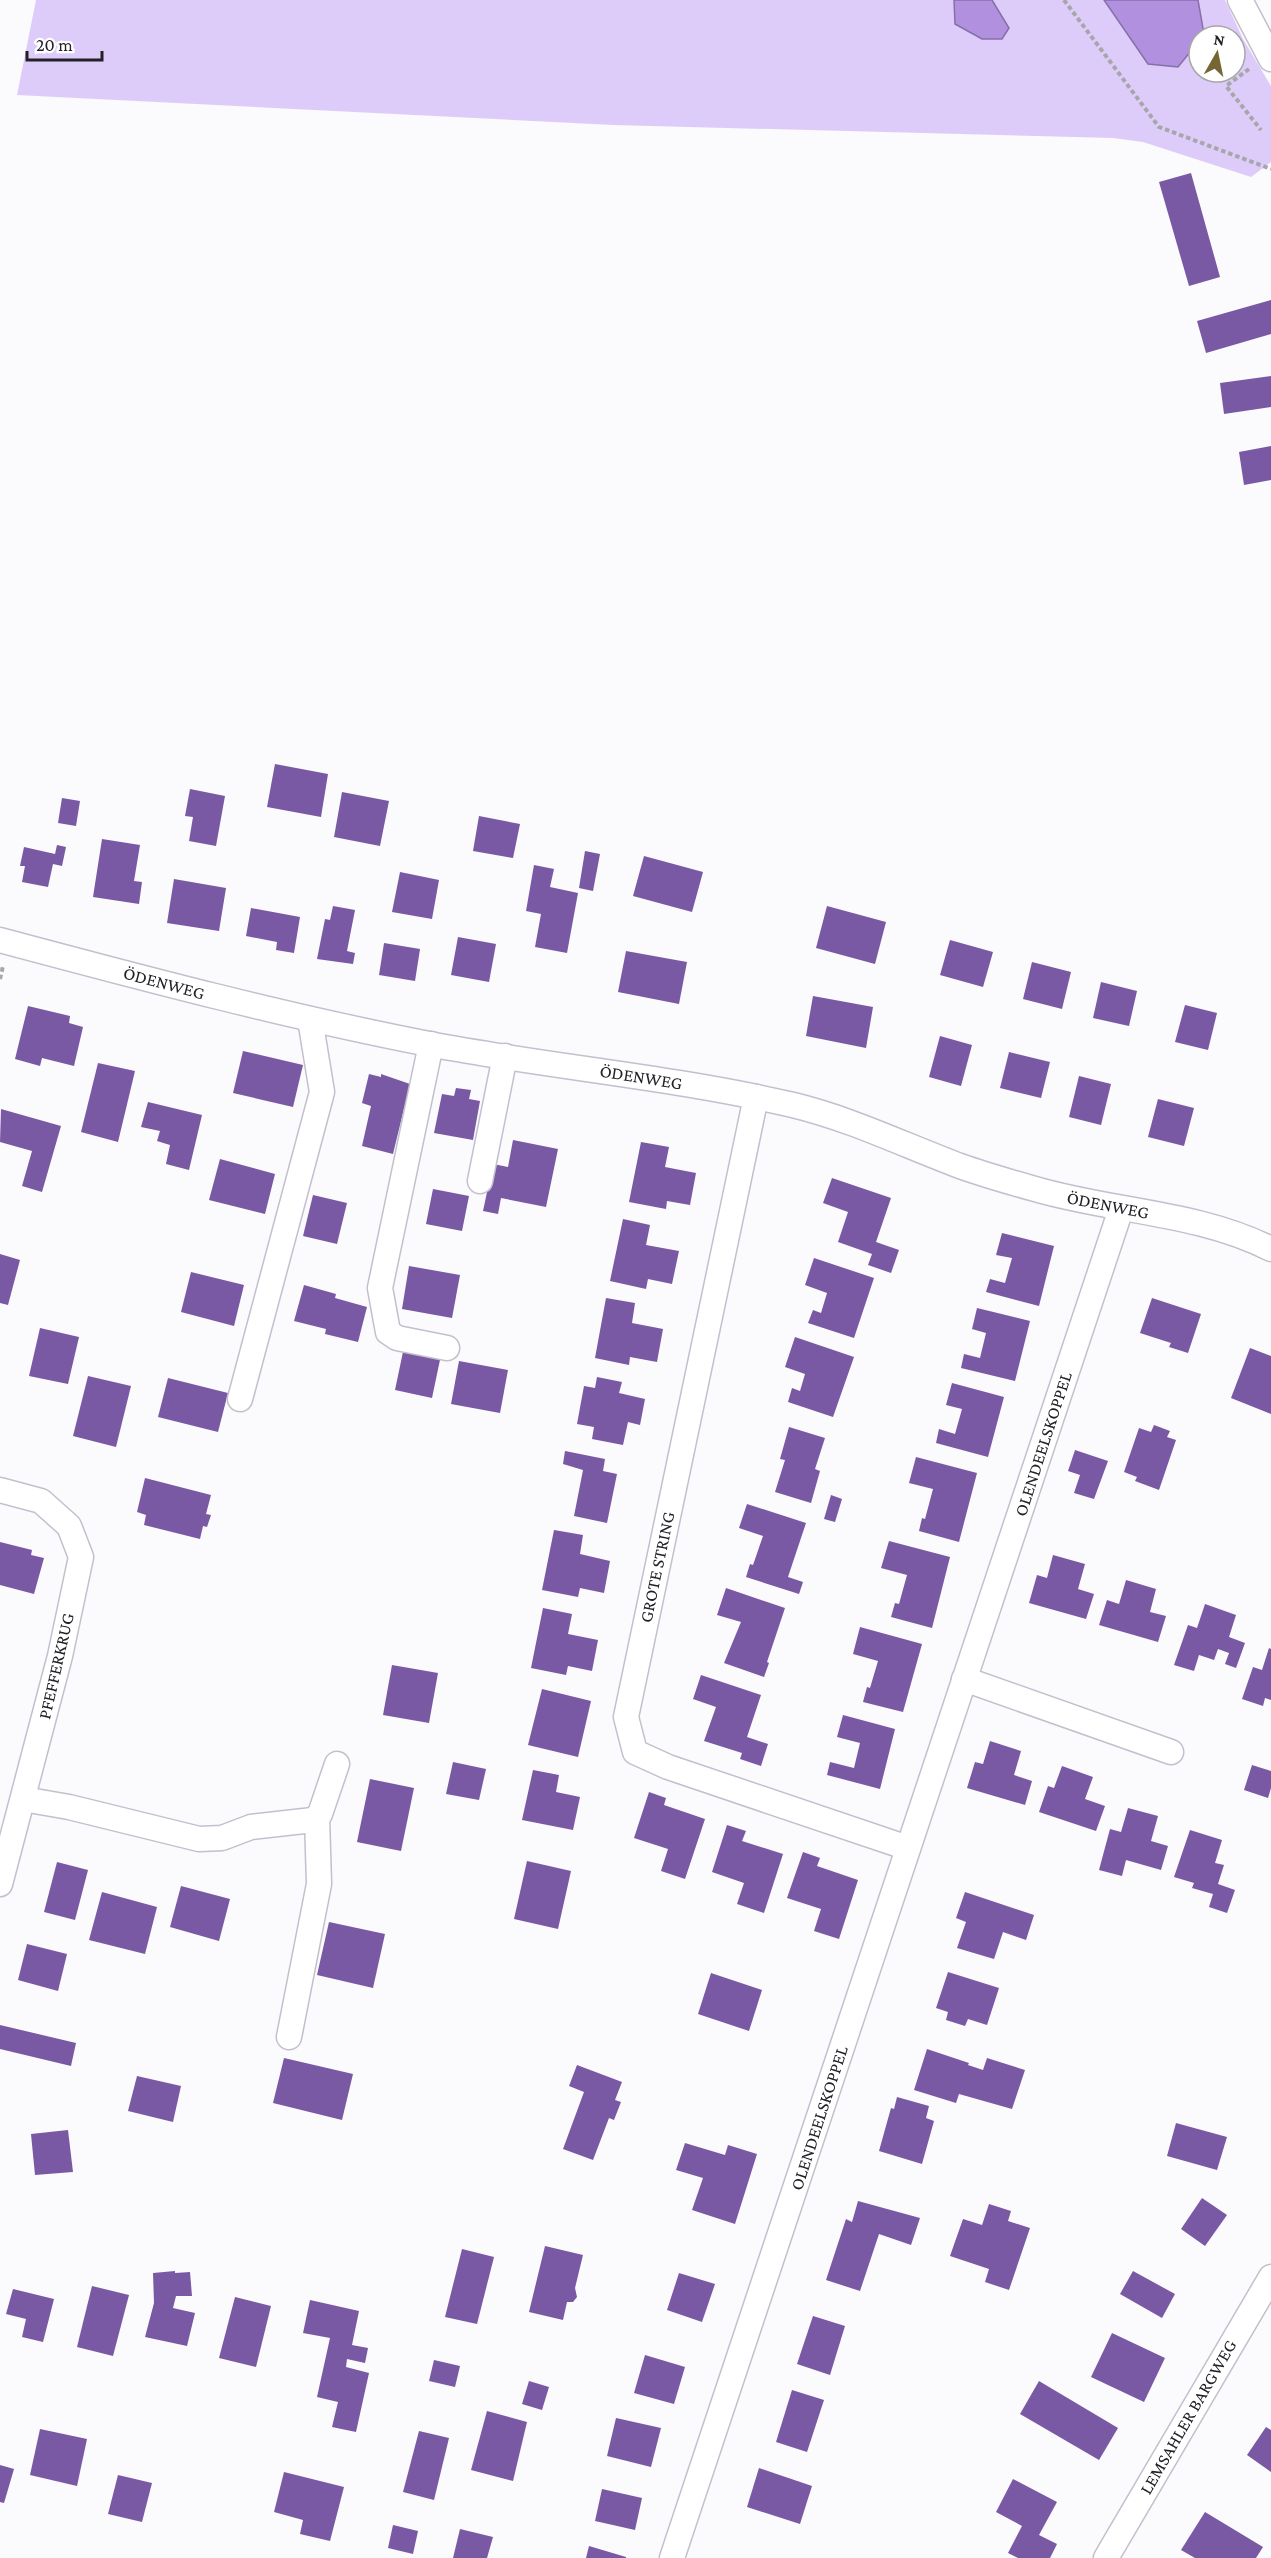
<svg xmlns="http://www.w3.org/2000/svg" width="1271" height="2558" font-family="'Crimson Pro',serif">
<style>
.green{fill:#ddccfa;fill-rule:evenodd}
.water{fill:#b191df;stroke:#866fa8;stroke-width:1.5}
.building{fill:#7959a3}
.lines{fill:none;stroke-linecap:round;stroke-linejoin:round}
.minor-casing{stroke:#c4bfce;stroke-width:27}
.path{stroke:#a7a6aa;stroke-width:4;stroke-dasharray:4.5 3;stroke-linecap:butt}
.minor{stroke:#fff;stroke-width:24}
.labels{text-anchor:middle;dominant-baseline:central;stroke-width:6;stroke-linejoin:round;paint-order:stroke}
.street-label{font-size:18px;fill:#232026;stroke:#fff}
</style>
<rect width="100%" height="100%" fill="#fbfafd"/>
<path class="green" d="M36 0H1225L1243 39 1271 86V162L1251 177 1143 142 1113 138 613 125 17 95ZM1199 36H1235V72H1199Z"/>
<g class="water">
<path d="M954 0H992L1009 28 1002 39H982L955 24Z"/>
<path d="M1104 0H1198L1204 34 1199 36V41L1178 67 1148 64Z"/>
</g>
<g class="building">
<path d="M1191 173 1220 277 1189 286 1159 182Z"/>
<path d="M1271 300V334L1206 353 1197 321Z"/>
<path d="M1271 376V407L1224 414 1220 383Z"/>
<path d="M1271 446V480L1244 485 1239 452Z"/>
<path d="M275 764 328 774 321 817 267 807Z"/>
<path d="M190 789 225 796 216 846 189 841 193 817 185 816Z"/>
<path d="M342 792 389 801 380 846 334 837Z"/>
<path d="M62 798 80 801 76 826 58 823Z"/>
<path d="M479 816 520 824 513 858 473 851Z"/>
<path d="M102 839 140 845 134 881 142 882 139 904 93 897Z"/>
<path d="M57 845 66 847 62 866 53 864 48 887 22 882 25 866H20L24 847 55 854Z"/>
<path d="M585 851 600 854 593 891 579 888Z"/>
<path d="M644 856 703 872 692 912 633 896Z"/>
<path d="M534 865 554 869 550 887 578 893 567 953 535 947 541 914 526 911Z"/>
<path d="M400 872 439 880 432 919 392 912Z"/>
<path d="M174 879 226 888 219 931 167 923Z"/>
<path d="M333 906 355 910 347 951 355 953 353 964 317 959 325 919 330 920Z"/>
<path d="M827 906 886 922 875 964 816 948Z"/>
<path d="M251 908 300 917 294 953 276 950 277 942 246 936Z"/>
<path d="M458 937 496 944 489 982 451 975Z"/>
<path d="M950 940 993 952 983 987 940 975Z"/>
<path d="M384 943 420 949 415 981 379 975Z"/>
<path d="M626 951 687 962 679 1004 618 992Z"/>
<path d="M1032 962 1071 972 1062 1009 1023 999Z"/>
<path d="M1101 982 1137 991 1129 1026 1093 1018Z"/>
<path d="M813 996 873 1007 866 1048 806 1036Z"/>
<path d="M1185 1005 1217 1013 1208 1050 1175 1042Z"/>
<path d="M28 1006 70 1016 69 1023 83 1027 74 1066 42 1058 40 1066 15 1059Z"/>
<path d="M940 1036 972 1045 961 1086 929 1077Z"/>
<path d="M243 1051 303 1065 293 1107 233 1093Z"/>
<path d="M1009 1052 1050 1062 1041 1098 1000 1088Z"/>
<path d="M98 1063 135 1071 118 1142 81 1132Z"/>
<path d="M369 1074 381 1077V1074L410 1084 393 1154 362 1146 371 1106 362 1103Z"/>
<path d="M1079 1076 1111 1084 1101 1125 1069 1117Z"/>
<path d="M456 1088 471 1090 469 1099 480 1101 473 1140 434 1133 442 1094 454 1096Z"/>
<path d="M1158 1099 1194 1108 1184 1146 1148 1137Z"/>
<path d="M148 1102 202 1115 189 1170 166 1164 170 1145 157 1141 160 1131 141 1127Z"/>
<path d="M1 1109 61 1126 42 1192 22 1186 32 1151 0 1142Z"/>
<path d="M513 1140 558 1149 546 1207 501 1198 498 1214 483 1211 493 1164 508 1167Z"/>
<path d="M641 1142 669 1147 665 1167 696 1173 690 1205 667 1201 666 1209 629 1202Z"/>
<path d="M220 1159 275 1174 265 1214 209 1200Z"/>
<path d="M832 1178 891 1198 876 1242 899 1250 891 1273 868 1265 872 1254 838 1242 848 1212 823 1203Z"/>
<path d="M433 1189 469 1196 462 1231 426 1224Z"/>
<path d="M313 1195 347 1203 337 1244 303 1236Z"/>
<path d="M623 1219 650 1225 646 1245 679 1251 672 1284 648 1279 646 1289 610 1281Z"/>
<path d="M1002 1233 1054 1246 1039 1306 986 1292 990 1279 1005 1283 1012 1258 996 1255Z"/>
<path d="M0 1254 20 1260 8 1305 0 1303Z"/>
<path d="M814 1258 874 1278 854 1338 808 1323 813 1310 821 1313 827 1293 805 1285Z"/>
<path d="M409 1266 460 1275 452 1318 402 1309Z"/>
<path d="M191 1272 244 1285 234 1326 181 1312Z"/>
<path d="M304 1285 336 1294 335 1298 367 1307 358 1342 325 1334 326 1329 294 1321Z"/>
<path d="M606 1298 635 1303 632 1323 663 1329 657 1362 630 1357 629 1365 595 1358Z"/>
<path d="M1152 1298 1201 1314 1188 1353 1169 1347 1171 1343 1140 1333Z"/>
<path d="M977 1308 1030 1321 1015 1381 961 1368 964 1354 980 1358 986 1333 972 1329Z"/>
<path d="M40 1328 79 1337 68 1384 29 1376Z"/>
<path d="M795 1337 854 1357 833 1417 788 1402 792 1388 800 1391 805 1374 785 1367Z"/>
<path d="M404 1347 441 1355 432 1398 395 1390Z"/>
<path d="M1250 1348 1271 1356V1414L1231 1398Z"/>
<path d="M459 1361 508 1370 500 1413 451 1404Z"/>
<path d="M88 1376 131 1386 116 1447 73 1436Z"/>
<path d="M597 1377 622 1382 619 1393 645 1399 640 1425 628 1422 623 1445 592 1439 594 1427 577 1424 584 1386 595 1388Z"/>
<path d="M168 1378 228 1393 218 1432 158 1417Z"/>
<path d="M952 1383 1004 1397 988 1457 936 1443 939 1429 955 1434 962 1409 946 1405Z"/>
<path d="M1154 1425 1170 1431 1167 1437 1176 1440 1159 1490 1135 1481 1137 1477 1124 1472 1139 1428 1151 1432Z"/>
<path d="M789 1427 825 1438 815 1469 820 1471 811 1503 775 1492 785 1460 780 1459Z"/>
<path d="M1075 1450 1108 1461 1094 1499 1074 1493 1080 1475 1068 1471Z"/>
<path d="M565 1451 605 1459 603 1471 617 1474 607 1523 574 1516 583 1470 563 1464Z"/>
<path d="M916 1457 977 1473 959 1542 919 1531 922 1518 925 1519 933 1489 909 1483Z"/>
<path d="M145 1478 211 1495 206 1514 211 1515 207 1527 203 1526 200 1539 144 1525 146 1515 137 1512Z"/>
<path d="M831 1495 842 1499 835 1522 824 1519Z"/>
<path d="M747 1504 806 1523 788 1577 803 1582 799 1594 746 1577 750 1564 753 1565 763 1536 739 1528Z"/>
<path d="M554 1530 583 1535 580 1554 610 1561 604 1593 580 1588 578 1597 542 1590Z"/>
<path d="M889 1541 950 1557 932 1628 891 1617 895 1603 899 1604 907 1575 881 1568Z"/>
<path d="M0 1542 32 1550 31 1555 44 1558 34 1594 0 1585Z"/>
<path d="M1053 1555 1085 1564 1078 1589 1094 1594 1086 1619 1029 1603 1037 1575 1047 1578Z"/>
<path d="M1126 1580 1156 1589 1150 1612 1166 1616 1158 1642 1099 1625 1107 1600 1119 1604Z"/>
<path d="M726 1588 785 1608 767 1662 769 1663 764 1677 724 1663 741 1622 717 1615Z"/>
<path d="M1205 1604 1236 1615 1229 1637 1245 1643 1236 1668 1225 1664 1229 1653 1218 1649 1214 1660 1199 1655 1194 1671 1174 1665 1188 1625 1197 1628Z"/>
<path d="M543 1608 572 1614 568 1634 598 1640 592 1671 568 1666 566 1675 531 1668Z"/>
<path d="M860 1627 922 1644 903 1712 863 1702 867 1687 870 1688 878 1661 853 1654Z"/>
<path d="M1269 1648 1271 1649V1700L1265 1698 1263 1706 1242 1699 1253 1667 1262 1670Z"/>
<path d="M392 1665 438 1673 429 1723 383 1715Z"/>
<path d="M701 1675 761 1695 747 1737 768 1744 761 1766 740 1759 742 1753 704 1741 716 1707 693 1699Z"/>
<path d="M542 1689 591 1701 578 1757 528 1745Z"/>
<path d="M843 1715 895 1729 880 1789 827 1775 830 1762 854 1768 860 1743 837 1737Z"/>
<path d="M990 1741 1021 1751 1014 1775 1032 1781 1025 1805 967 1788 975 1762 983 1764Z"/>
<path d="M453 1762 486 1769 479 1800 446 1794Z"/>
<path d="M1252 1765 1271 1771V1788L1268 1798 1244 1790Z"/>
<path d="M1062 1766 1093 1777 1085 1799 1105 1806 1096 1831 1039 1812 1048 1786 1054 1788Z"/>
<path d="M533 1770 559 1775 556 1792 580 1797 573 1830 522 1820Z"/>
<path d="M370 1779 414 1788 401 1851 357 1842Z"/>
<path d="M649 1792 666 1798 664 1805 705 1819 685 1879 661 1871 668 1849 634 1838Z"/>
<path d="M1128 1808 1158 1816 1151 1841 1168 1846 1161 1870 1126 1860 1122 1876 1099 1870 1110 1829 1121 1832Z"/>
<path d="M727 1825 746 1831 742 1841 783 1854 764 1913 737 1904 744 1883 712 1872Z"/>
<path d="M1190 1830 1222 1840 1215 1863 1224 1865 1218 1884 1235 1890 1227 1913 1209 1907 1213 1894 1192 1888 1194 1883 1174 1877Z"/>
<path d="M803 1852 820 1858 817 1866 858 1880 839 1939 814 1931 821 1909 787 1898Z"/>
<path d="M527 1861 571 1871 558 1929 514 1919Z"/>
<path d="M57 1862 88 1870 75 1920 44 1912Z"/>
<path d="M181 1886 230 1899 219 1941 170 1927Z"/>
<path d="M102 1892 157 1907 145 1954 89 1940Z"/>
<path d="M965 1892 1034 1915 1026 1940 1003 1932 994 1959 957 1948 966 1922 956 1918Z"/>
<path d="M329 1922 385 1934 373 1988 317 1975Z"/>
<path d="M27 1944 67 1954 58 1991 18 1980Z"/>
<path d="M948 1972 999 1988 987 2025 968 2019 965 2026 946 2020 948 2012 936 2008Z"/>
<path d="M711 1973 762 1990 749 2031 698 2014Z"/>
<path d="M0 2025 76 2043 71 2066 0 2049Z"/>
<path d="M927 2049 969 2063 968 2065 983 2070 987 2058 1025 2070 1012 2109 959 2094 956 2103 914 2090Z"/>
<path d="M284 2058 353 2074 342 2120 273 2103Z"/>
<path d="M577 2065 622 2082 615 2100 621 2102 614 2120 609 2118 593 2160 563 2149 584 2092 569 2086Z"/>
<path d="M137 2076 181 2086 173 2122 128 2111Z"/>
<path d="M897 2097 929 2106 926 2118 934 2121 922 2164 879 2151 891 2108 894 2109Z"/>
<path d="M1176 2123 1227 2137 1217 2170 1167 2156Z"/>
<path d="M68 2130 73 2172 35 2175 31 2134Z"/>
<path d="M685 2143 725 2155 728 2145 757 2154 735 2224 692 2210 703 2178 676 2170Z"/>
<path d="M1202 2198 1227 2215 1205 2246 1181 2229Z"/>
<path d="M858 2201 920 2218 911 2245 879 2234 860 2291 826 2280 846 2219 852 2222Z"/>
<path d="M989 2204 1011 2211 1008 2221 1030 2228 1009 2290 985 2282 989 2269 950 2256 963 2219 982 2225Z"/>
<path d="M545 2246 583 2255 575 2288 577 2297 573 2302H567L563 2320 529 2312Z"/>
<path d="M462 2249 494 2257 477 2324 445 2317Z"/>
<path d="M175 2271V2273L190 2272 192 2296H176L173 2308 195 2313 187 2346 145 2337 154 2303 153 2273Z"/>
<path d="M1133 2271 1175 2294 1162 2318 1120 2294Z"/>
<path d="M679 2273 715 2284 702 2322 667 2310Z"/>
<path d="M92 2286 129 2295 113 2356 77 2347Z"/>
<path d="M13 2289 54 2299 43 2342 22 2337 26 2319 6 2314Z"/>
<path d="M235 2297 271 2306 256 2367 219 2358Z"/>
<path d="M310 2300 359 2311 352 2345 368 2348 365 2363 347 2359 346 2367 369 2373 356 2432 332 2427 338 2402 317 2397 330 2338 303 2333Z"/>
<path d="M813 2316 845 2326 830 2375 797 2364Z"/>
<path d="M1112 2333 1165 2358 1144 2402 1091 2377Z"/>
<path d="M645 2355 685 2367 674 2404 634 2393Z"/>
<path d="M434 2360 460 2366 455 2387 429 2381Z"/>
<path d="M529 2381 549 2387 542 2410 522 2404Z"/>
<path d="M1039 2381 1118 2428 1099 2460 1020 2414Z"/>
<path d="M792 2390 824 2400 807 2452 776 2442Z"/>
<path d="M487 2411 527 2422 513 2481 471 2470Z"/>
<path d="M616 2418 661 2428 651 2467 607 2456Z"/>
<path d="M1266 2427 1271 2430V2472L1247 2455Z"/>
<path d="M40 2429 87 2439 77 2486 30 2475Z"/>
<path d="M419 2431 449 2438 434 2500 403 2492Z"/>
<path d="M0 2465 14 2469 4 2503 0 2502Z"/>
<path d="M759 2468 812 2486 800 2524 747 2507Z"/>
<path d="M284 2472 344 2487 330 2541 300 2534 303 2520 274 2512Z"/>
<path d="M118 2475 152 2483 142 2522 108 2514Z"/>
<path d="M1013 2479 1057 2502 1039 2535 1057 2544 1050 2558H1018L1008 2553 1022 2526 996 2512Z"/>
<path d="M602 2489 642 2498 635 2530 595 2521Z"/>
<path d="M1205 2512 1263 2547 1256 2558H1195L1181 2550Z"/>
<path d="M393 2525 418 2531 413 2554 388 2548Z"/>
<path d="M460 2529 493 2537 487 2558H453Z"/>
<path d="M589 2546 626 2557V2558H586Z"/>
</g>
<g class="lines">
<defs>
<g id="minor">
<path d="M1240 0 1271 59"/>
<path d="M0 940C142 978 285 1016 429 1044 550 1067 673 1077 793 1105 851 1119 904 1145 960 1166 985 1175 1010 1182 1035 1189 1114 1212 1197 1212 1271 1249"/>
<path d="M431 1044 380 1288 388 1332 397 1338 447 1348"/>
<path d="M756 1097 626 1717 635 1752 668 1767 908 1848"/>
<path d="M480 1181 505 1056"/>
<path d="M240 1399 322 1092 310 1019"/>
<path d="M0 1490 41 1501 69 1526 81 1557 60 1656 0 1884"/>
<path d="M964 1679 1171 1752"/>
<path d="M23 1799 69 1807 199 1839 222 1838 251 1827 313 1820 320 1814 337 1764"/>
<path d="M289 2037 319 1884 317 1817"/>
<path d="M672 2558 1121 1209"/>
<path d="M1106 2558 1271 2277"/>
</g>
</defs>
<use href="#minor" class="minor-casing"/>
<g class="path">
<path d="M1064 0 1159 127 1271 169"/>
<path d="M1249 69 1226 86 1261 130"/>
<path d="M0 979 3 966"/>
</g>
<use href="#minor" class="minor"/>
</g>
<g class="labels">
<g class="street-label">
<text transform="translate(164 983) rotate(15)">ÖDENWEG</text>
<text transform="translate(641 1077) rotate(9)">ÖDENWEG</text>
<text transform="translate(1108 1205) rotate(11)">ÖDENWEG</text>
<text transform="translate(1043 1444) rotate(-72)">OLENDEELSKOPPEL</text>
<text transform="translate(657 1567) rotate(-78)">GROTE STRING</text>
<text transform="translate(56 1666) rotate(-77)">PFEFFERKRUG</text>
<text transform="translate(819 2118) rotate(-72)">OLENDEELSKOPPEL</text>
<text transform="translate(1188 2417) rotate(-60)">LEMSAHLER BARGWEG</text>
</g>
</g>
<g transform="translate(1217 54) rotate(9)"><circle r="28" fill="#ffffff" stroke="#a7a6a8" stroke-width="1.5"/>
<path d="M0-4.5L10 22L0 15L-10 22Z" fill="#766634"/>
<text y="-9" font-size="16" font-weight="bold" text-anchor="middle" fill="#232026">N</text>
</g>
<path d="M27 51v9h75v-9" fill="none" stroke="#232026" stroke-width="3"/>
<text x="36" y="51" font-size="18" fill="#232026" stroke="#ffffff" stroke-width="4.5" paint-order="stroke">20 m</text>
</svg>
